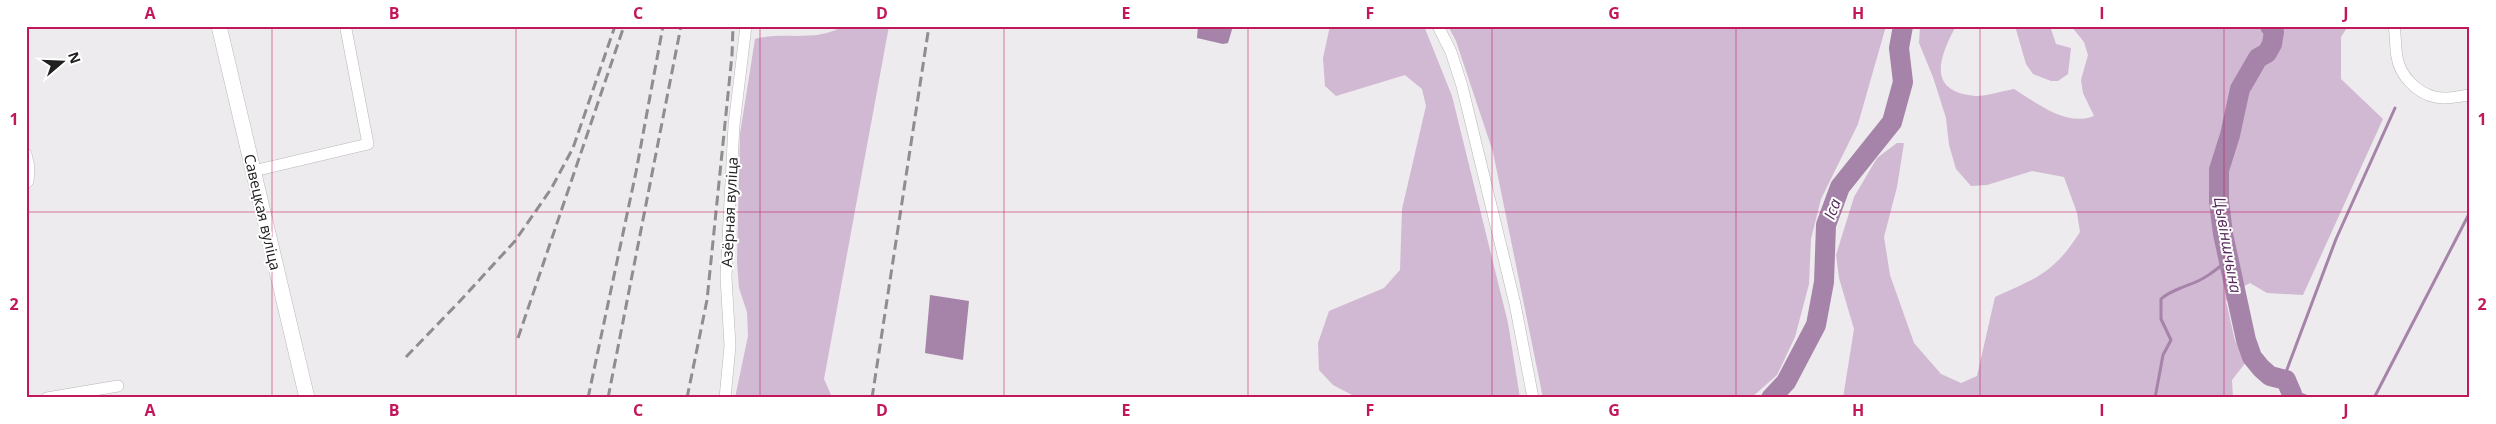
<svg xmlns="http://www.w3.org/2000/svg" width="2496" height="424" font-family="'Open Sans',sans-serif">
<style>
.green{fill:#d1b8d3}
.water{fill:#a683a9}
.lines{fill:none;stroke-linecap:round;stroke-linejoin:round}
.stream{stroke:#a683a9;stroke-width:3}
.river{stroke:#a683a9;stroke-width:20}
.minor-casing{stroke:#b9b7b9;stroke-width:12}
.secondary-casing{stroke:#b9b7b9;stroke-width:16}
.minor{stroke:#fff;stroke-width:11}
.secondary{stroke:#fff;stroke-width:15}
.rail{stroke:#8f8d8f;stroke-width:3;stroke-dasharray:10 5;stroke-linecap:butt}
.grid{fill:none;stroke:#c2185b;stroke-width:1;stroke-opacity:0.55}
.labels{text-anchor:middle;dominant-baseline:central;stroke-width:4;stroke-linejoin:round;paint-order:stroke}
.street-label{font-size:15px;fill:#202021;stroke:#fff}
.water-label{font-size:16px;font-style:italic;fill:#542859;stroke:#fff}
.neatline{fill:none;stroke:#c2185b;stroke-width:2}
.grid-label{font-size:16px;text-anchor:middle;font-weight:bold;fill:#c2185b}
</style>
<rect width="100%" height="100%" fill="#edebed"/>
<g class="green">
<path d="M843 26H889L824 379 831 395 835 398H735L748 336 747 312 739 288 737 262 740 134 755 39C784 31 817 43 843 26Z"/>
<path d="M1330 26H1424L1452 96 1508 323 1520 398H1358L1333 385 1319 370 1318 343 1329 311 1384 288 1400 270 1402 209 1426 106 1422 89 1405 75 1336 96 1325 86 1323 58Z"/>
<path d="M1448 26H1886L1858 124 1821 199 1811 239 1809 284 1795 337 1777 375 1751 398H1543L1493 152 1456 41Z"/>
<path d="M1920 26H1956C1939 57 1926 92 1976 96 1988 96 2002 91 2014 89 2037 103 2066 127 2094 116L2083 93 2081 80 2088 55 2084 42 2071 26H2348L2341 37V79L2383 119 2303 295 2267 293 2250 283 2238 289 2226 301 2235 341 2246 362 2232 380 2233 398H1843L1854 329 1839 278 1836 255 1854 197 1877 158 1897 143H1904L1897 187 1884 237 1890 275 1914 343 1941 374 1961 383 1977 376 1995 297C2037 278 2054 273 2080 232L2077 213 2064 177 2032 171 1987 185 1971 186 1956 169 1949 145 1946 118 1933 77 1919 43Z"/>
<path d="M2015 26H2050L2056 44 2071 48 2068 74 2058 81H2051L2033 74 2026 64Z"/>
</g>
<g class="water">
<path d="M1198 26H1233L1228 43 1223 44 1197 38Z"/>
<path d="M930 295 969 301 963 360 925 353Z"/>
</g>
<g class="lines">
<g class="stream">
<path d="M2283 380 2336 239 2395 108"/>
<path d="M2291 390 2310 398"/>
<path d="M2155 398 2163 355 2171 340 2161 319V299C2170 291 2177 290 2188 285 2204 280 2216 270 2228 260"/>
<path d="M2291 398 2292 394"/>
<path d="M2374 398 2470 212"/>
</g>
<g class="river">
<path d="M2270 26 2274 32 2272 44 2267 53 2258 58 2240 89 2230 135 2219 170V201L2223 234 2246 340 2252 357 2261 368 2270 376 2286 380 2292 394"/>
<path d="M1771 398 1786 382 1816 325 1824 282 1826 225 1840 187 1892 122 1903 82 1899 48 1903 26"/>
</g>
<defs>
<g id="minor">
<path d="M1438 26 1451 52 1462 86 1515 304 1533 398"/>
<path d="M2394 26C2396 37 2395 47 2397 57 2400 76 2417 93 2435 97 2446 100 2459 96 2470 95"/>
<path d="M26 154 29 167 28 181 26 183"/>
<path d="M254 171 368 144 346 29"/>
<path d="M47 398 118 386"/>
<path d="M725 398 730 346 726 277 734 125 746 26"/>
</g>
<path id="secondary" d="M219 26 307 398"/>
</defs>
<use href="#minor" class="minor-casing"/>
<use href="#secondary" class="secondary-casing"/>
<use href="#minor" class="minor"/>
<use href="#secondary" class="secondary"/>
<g class="rail">
<path d="M518 338 624 26"/>
<path d="M406 357 460 301 515 241 551 189 573 148 615 26"/>
<path d="M588 398 636 172 663 26"/>
<path d="M608 398 681 26"/>
<path d="M687 398 707 300 732 55 733 26"/>
<path d="M872 398 929 26"/>
</g>
</g>
<path class="grid" d="M272 26V398M516 26V398M760 26V398M1004 26V398M1248 26V398M1492 26V398M1736 26V398M1980 26V398M2224 26V398M26 212H2470"/>
<g class="labels">
<g class="street-label">
<text transform="translate(263 212) rotate(77)">Савецкая вуліца</text>
<text transform="translate(729 212) rotate(-87)">Азёрная вуліца</text>
</g>
<g class="water-label">
<text transform="translate(1832 209) rotate(-69)">Іса</text>
<text transform="translate(2228 245) rotate(80)">Цывіншчына</text>
</g>
</g>
<rect width="2496" height="424" fill="none" stroke="#ffffff" stroke-width="55"/>
<g transform="translate(62 62) rotate(71)" stroke="#ffffff" stroke-width="4" paint-order="stroke">
<path d="M0-4L9 19L0 12L-9 19Z" fill="#202021"/>
<text y="-8" font-size="14" font-weight="bold" text-anchor="middle" fill="#202021">N</text>
</g>
<rect x="28" y="28" width="2440" height="368" class="neatline"/>
<g class="grid-label">
<text x="150" y="19">A</text>
<text x="394" y="19">B</text>
<text x="638" y="19">C</text>
<text x="882" y="19">D</text>
<text x="1126" y="19">E</text>
<text x="1370" y="19">F</text>
<text x="1614" y="19">G</text>
<text x="1858" y="19">H</text>
<text x="2102" y="19">I</text>
<text x="2346" y="19">J</text>
<text x="14" y="125">1</text>
<text x="2482" y="125">1</text>
<text x="14" y="310">2</text>
<text x="2482" y="310">2</text>
<text x="150" y="416">A</text>
<text x="394" y="416">B</text>
<text x="638" y="416">C</text>
<text x="882" y="416">D</text>
<text x="1126" y="416">E</text>
<text x="1370" y="416">F</text>
<text x="1614" y="416">G</text>
<text x="1858" y="416">H</text>
<text x="2102" y="416">I</text>
<text x="2346" y="416">J</text>
</g>
</svg>
